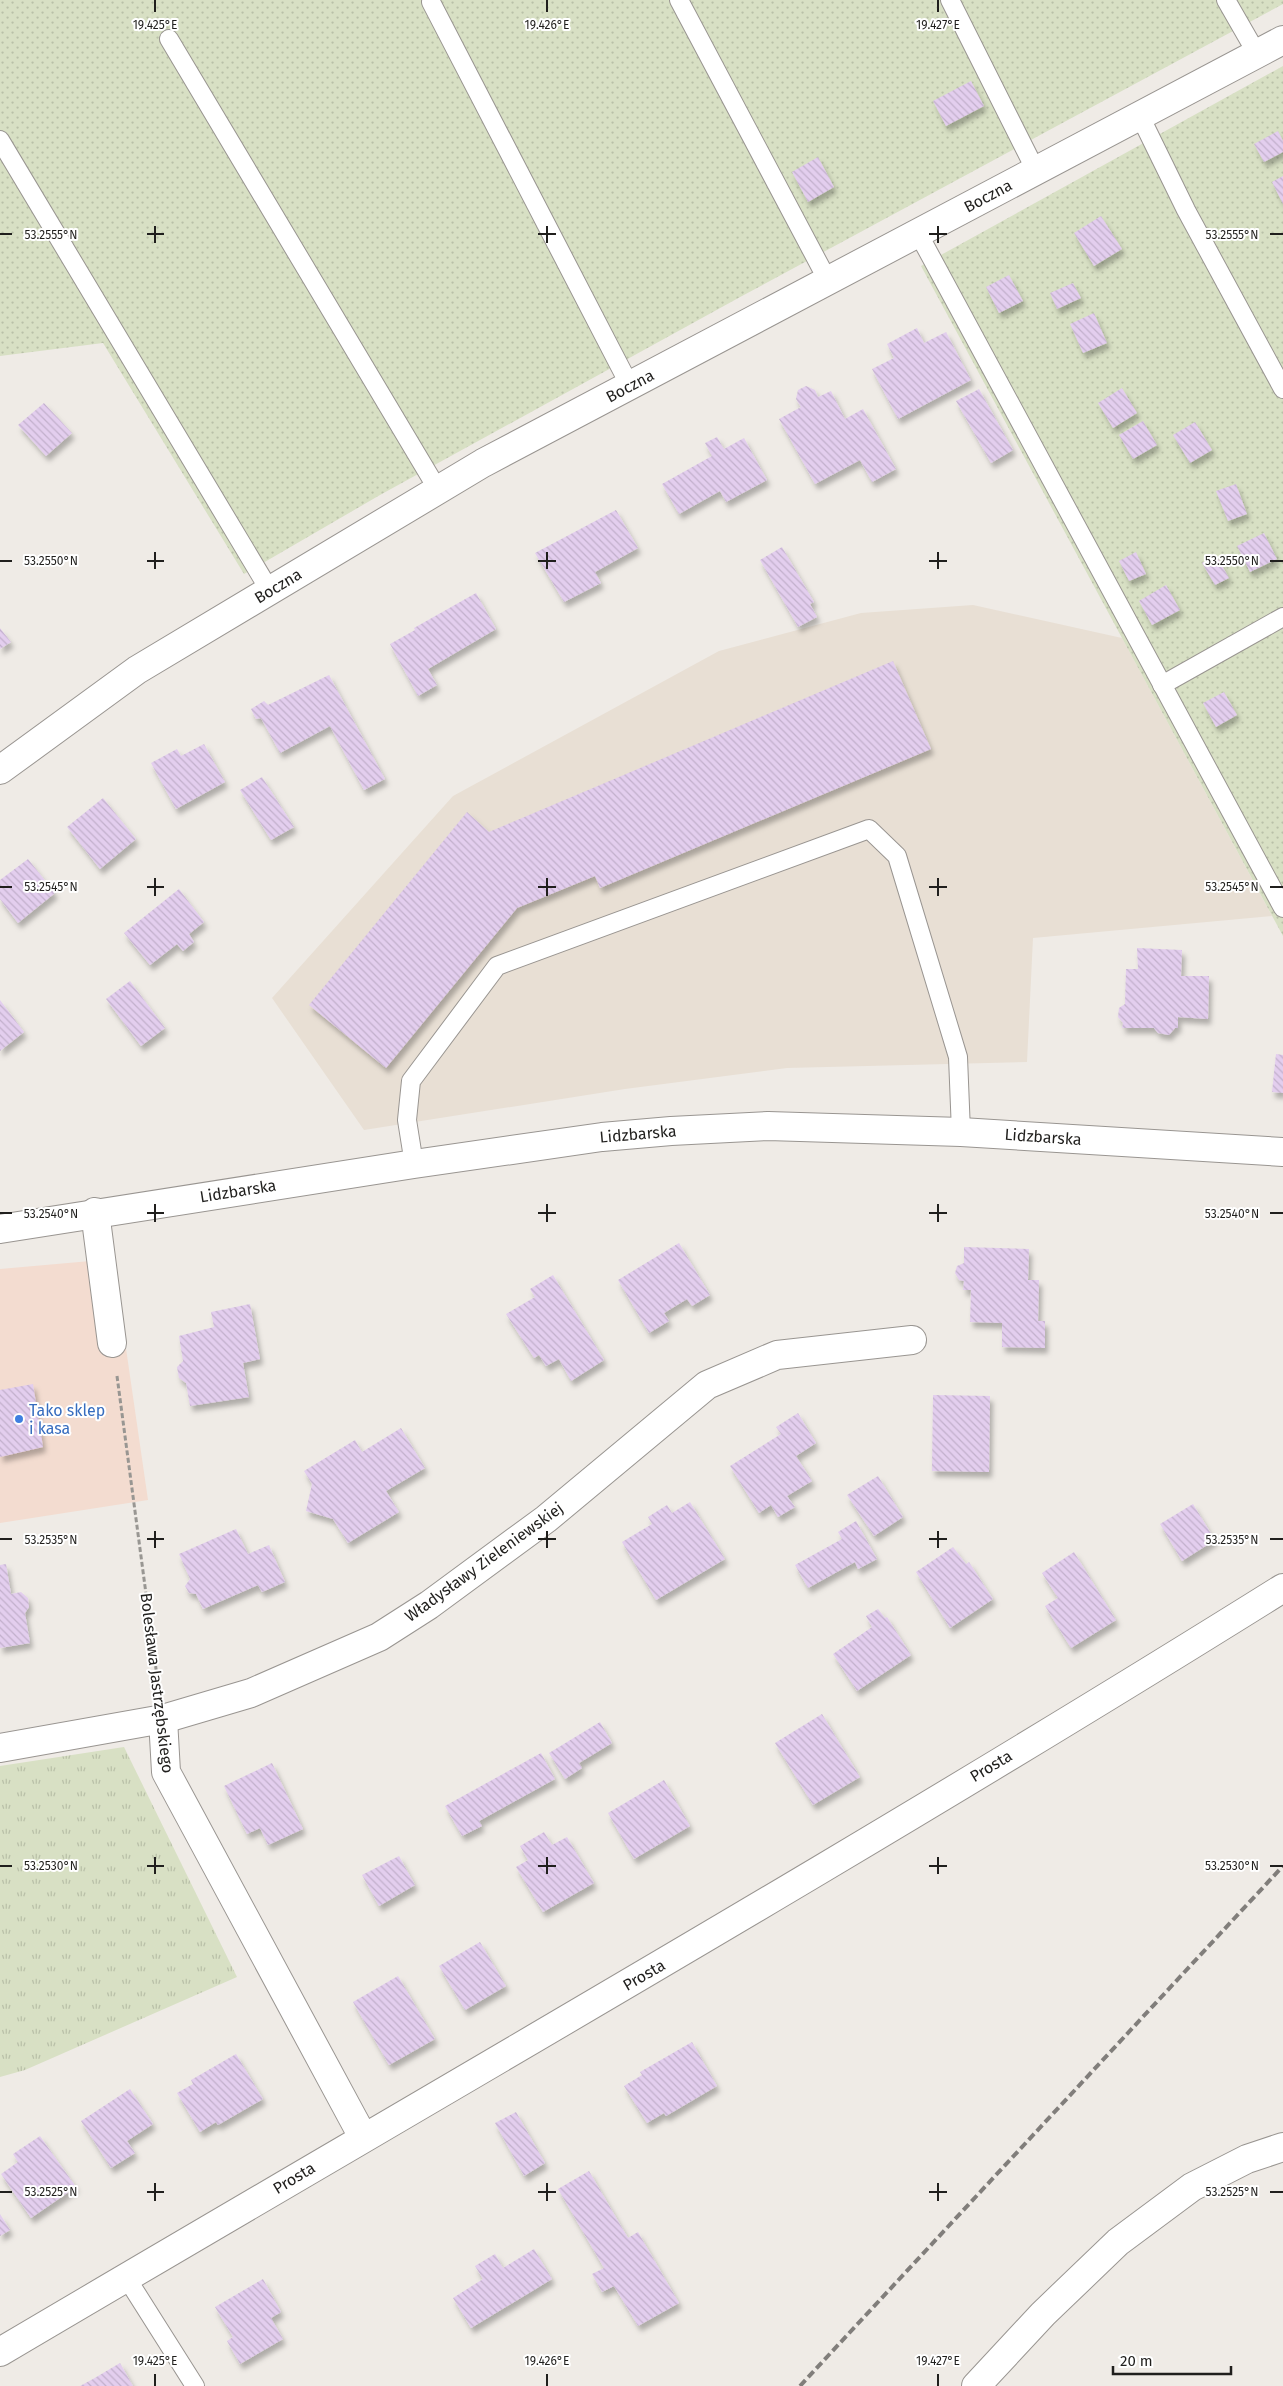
<svg xmlns="http://www.w3.org/2000/svg" width="1283" height="2386" font-family="'Fira Sans',sans-serif">
<style>
.commercial{fill:#f3dcd0}
.built{fill:#e8dfd4}
.grass{fill:url(#grass-tufts)}
.garden{fill:url(#garden-dots)}
.building{fill:url(#building-back-hatch);filter:url(#shadow)}
.lines{fill:none;stroke-linecap:round;stroke-linejoin:round}
.service-casing{stroke:#999591;stroke-width:20}
.minor-casing{stroke:#999591;stroke-width:30}
.secondary-casing{stroke:#999591;stroke-width:30}
.path{stroke:#989692;stroke-width:3;stroke-dasharray:5 2.5;stroke-linecap:butt}
.service{stroke:#fff;stroke-width:18}
.minor{stroke:#fff;stroke-width:28}
.secondary{stroke:#fff;stroke-width:28}
.rail{stroke:#817e7b;stroke-width:4;stroke-dasharray:8 4;stroke-linecap:butt}
.ticks{fill:none;stroke:#201f1d;stroke-width:2}
.shop-dot{fill:#3f7fe0;stroke:#fff;stroke-width:2}
.labels{text-anchor:middle;dominant-baseline:central;stroke-width:4;stroke-linejoin:round;paint-order:stroke}
.street-label{font-size:16px;fill:#201f1d;stroke:#fff}
.shop-label{font-size:16px;fill:#366cbe;stroke:#fff;text-anchor:start}
.ticks-label{font-size:12px;text-anchor:middle;fill:#201f1d;stroke:#fff;stroke-width:4;stroke-linejoin:round;paint-order:stroke}
</style>
<defs>
<pattern id="grass-tufts" width="24" height="20" patternUnits="userSpaceOnUse" patternTransform="scale(1.25)"><rect width="24" height="20" fill="#d8e0c4"/><path d="M3 7l-1-3M5 7V3M7 7l1-3M15 17l-1-3M17 17v-4M19 17l1-3" fill="none" stroke="#b9c0a8"/></pattern>
<pattern id="garden-dots" width="8" height="8" patternUnits="userSpaceOnUse" patternTransform="scale(1.25)"><rect width="8" height="8" fill="#d8e0c4"/><path d="M2 2h.1M6 6h.1" fill="none" stroke="#b9c0a8" stroke-width="1.8" stroke-linecap="round"/></pattern>
<pattern id="building-back-hatch" width="6" height="6" patternUnits="userSpaceOnUse" patternTransform="scale(1.25)"><rect width="6" height="6" fill="#e3ceee"/><path d="M-1 5l2 2M0 0l6 6M5-1l2 2" fill="none" stroke="#c2b0cc"/></pattern>
<filter id="shadow"><feDropShadow dx="3" dy="5.5" stdDeviation="2.5" flood-color="#0004"/></filter>
</defs>
<rect width="100%" height="100%" fill="#efebe6"/>
<path class="commercial" d="M113 1259 148 1500 0 1523V1269Z"/>
<path class="built" d="M973 605 1122 638 1272 916 1033 938 1027 1062 787 1068 625 1089 364 1130 272 998 453 796 719 651 861 613Z"/>
<path class="grass" d="M124 1747 237 1977 25 2070 0 2077V1766Z"/>
<g class="garden">
<path d="M0 0H1283V4L742 296 380 495 244 574 103 343 0 356Z"/>
<path d="M1283 66V936L921 266Z"/>
</g>
<g class="building">
<path d="M971 81 984 106 946 126 933 101Z"/>
<path d="M1278 131 1283 141V152L1264 162 1254 144Z"/>
<path d="M818 157 834 187 808 202 792 172Z"/>
<path d="M1283 176V204L1272 182Z"/>
<path d="M1101 216 1122 249 1094 266 1074 233Z"/>
<path d="M1009 275 1023 301 999 313 986 287Z"/>
<path d="M1073 283 1081 298 1057 309 1050 293Z"/>
<path d="M1094 313 1107 343 1083 353 1070 324Z"/>
<path d="M917 328 924 343 946 332 971 380 898 419 872 369 894 358 887 344Z"/>
<path d="M806 386 815 390 818 397 831 391 845 419 863 409 896 469 872 482 860 460 815 484 779 419 801 407 796 399 798 390Z"/>
<path d="M1122 388 1137 413 1113 428 1098 403Z"/>
<path d="M979 389 1013 450 991 463 956 401Z"/>
<path d="M44 403 72 433 46 456 18 425Z"/>
<path d="M1143 421 1157 445 1133 459 1119 435Z"/>
<path d="M1195 422 1212 450 1190 463 1173 435Z"/>
<path d="M717 437 724 449 744 438 767 480 726 502 720 491 679 514 662 484 712 456 705 443Z"/>
<path d="M1236 484 1247 514 1228 521 1216 491Z"/>
<path d="M616 510 638 548 595 572 601 583 564 602 535 553Z"/>
<path d="M1264 533 1277 559 1250 572 1237 546Z"/>
<path d="M782 547 814 602 810 604 817 617 798 627 760 560Z"/>
<path d="M1136 552 1146 574 1129 581 1119 561Z"/>
<path d="M1216 555 1229 578 1215 585 1202 563Z"/>
<path d="M1166 585 1180 610 1152 625 1139 601Z"/>
<path d="M476 593 496 629 428 669 437 685 418 696 390 644 415 630 414 628Z"/>
<path d="M0 628 11 642 0 649Z"/>
<path d="M893 661 931 749 600 888 595 876 517 908 386 1068 309 1005 467 812 489 832Z"/>
<path d="M329 675 385 779 364 790 330 726 280 753 261 718 256 719 251 709 264 701 268 705Z"/>
<path d="M1224 692 1237 715 1216 727 1203 703Z"/>
<path d="M204 744 225 782 176 809 151 763 177 749 181 756Z"/>
<path d="M262 777 294 827 271 840 240 790Z"/>
<path d="M103 798 136 839 100 869 67 827Z"/>
<path d="M28 859 55 893 18 923 0 899V880Z"/>
<path d="M179 889 204 922 189 934 194 942 183 951 177 944 150 965 124 933Z"/>
<path d="M1137 948 1182 950 1181 976H1209L1208 1019 1178 1017V1028H1175L1169 1035 1158 1033 1154 1028H1122L1123 1023 1118 1017 1119 1008 1125 1004 1126 969H1138Z"/>
<path d="M130 981 165 1028 141 1046 106 999Z"/>
<path d="M0 1000 24 1032 0 1051Z"/>
<path d="M1276 1054 1283 1055V1093L1272 1092Z"/>
<path d="M679 1243 710 1295 692 1306 687 1299 664 1313 669 1321 649 1333 618 1280Z"/>
<path d="M964 1247 1029 1249 1028 1280H1039L1038 1321H1045V1348L1002 1347V1323L970 1322 971 1290H963L964 1281 959 1280 955 1273 957 1266 964 1263Z"/>
<path d="M553 1275 604 1360 571 1381 559 1359 546 1366 539 1355 534 1358 506 1314 535 1297 530 1289Z"/>
<path d="M250 1304 260 1359 243 1363 249 1397 190 1406 186 1383 179 1378 177 1367 183 1361 179 1336 214 1327 211 1312Z"/>
<path d="M33 1384 43 1447 0 1457V1390Z"/>
<path d="M933 1395 990 1396 989 1472 932 1471Z"/>
<path d="M798 1413 816 1443 796 1456 812 1481 787 1496 795 1507 778 1517 771 1505 759 1513 730 1466 781 1434 776 1427Z"/>
<path d="M401 1428 425 1468 386 1491 399 1512 348 1543 333 1519 306 1511 312 1484 304 1471 355 1440 362 1452Z"/>
<path d="M878 1476 903 1517 874 1536 847 1495Z"/>
<path d="M690 1502 725 1559 656 1600 622 1542 652 1524 648 1517 667 1505 672 1513Z"/>
<path d="M1193 1504 1215 1540 1182 1561 1160 1524Z"/>
<path d="M856 1521 877 1559 858 1569 855 1562 808 1588 795 1565 842 1539 838 1532Z"/>
<path d="M236 1529 248 1554 269 1545 285 1582 262 1592 258 1585 203 1609 196 1594 189 1593 185 1586 190 1579 179 1554Z"/>
<path d="M953 1547 966 1564 969 1562 993 1599 950 1628 916 1572Z"/>
<path d="M1074 1552 1116 1620 1071 1648 1045 1606 1058 1598 1042 1573Z"/>
<path d="M6 1564 11 1594 21 1592 28 1598 29 1607 25 1613 30 1643 0 1648V1565Z"/>
<path d="M878 1609 885 1618 887 1617 911 1655 857 1691 833 1654 872 1627 866 1616Z"/>
<path d="M822 1714 860 1777 813 1805 775 1743Z"/>
<path d="M600 1722 612 1743 579 1763 582 1768 565 1779 549 1753Z"/>
<path d="M541 1753 555 1779 479 1821 482 1826 462 1836 445 1806Z"/>
<path d="M272 1763 303 1829 268 1845 260 1828 247 1834 224 1786Z"/>
<path d="M664 1780 690 1826 634 1859 608 1813Z"/>
<path d="M544 1832 552 1845 567 1837 594 1883 543 1912 516 1867 528 1860 520 1846Z"/>
<path d="M399 1856 415 1885 379 1906 362 1875Z"/>
<path d="M480 1942 506 1986 465 2010 439 1966Z"/>
<path d="M398 1976 435 2039 389 2065 353 2002Z"/>
<path d="M692 2042 717 2086 666 2116 664 2113 647 2123 624 2086 642 2075 640 2072Z"/>
<path d="M236 2054 263 2099 218 2125 216 2122 200 2132 177 2093 193 2084 191 2080Z"/>
<path d="M130 2089 153 2124 127 2141 135 2153 111 2168 81 2121Z"/>
<path d="M516 2112 545 2163 524 2176 495 2123Z"/>
<path d="M40 2136 76 2187 31 2218 1 2174 18 2162 13 2154Z"/>
<path d="M589 2171 628 2238 638 2232 679 2303 638 2326 614 2286 602 2292 592 2274 604 2268 558 2189Z"/>
<path d="M0 2214 10 2230 0 2236Z"/>
<path d="M534 2249 552 2279 471 2328 453 2298 483 2279 475 2266 495 2254 503 2268Z"/>
<path d="M263 2279 281 2312 271 2318 283 2339 240 2364 227 2341 233 2337 215 2307Z"/>
<path d="M120 2363 133 2386H80L93 2379Z"/>
</g>
<g class="lines">
<defs>
<g id="service">
<path d="M679 0 828 281"/>
<path d="M950 0 1036 171"/>
<path d="M1226 0 1257 54"/>
<path d="M431 2 630 386"/>
<path d="M169 39 438 490"/>
<path d="M1140 116 1186 210 1283 389"/>
<path d="M0 140 270 591"/>
<path d="M918 233 1283 908"/>
<path d="M1162 685 1283 617"/>
<path d="M414 1164 407 1120 411 1081 497 966 869 829 897 856 958 1057 961 1132"/>
<path d="M126 2277 195 2386"/>
</g>
<g id="minor">
<path d="M0 770 137 670 483 463 1283 40"/>
<path d="M95 1212 112 1343"/>
<path d="M163 1719 166 1772 363 2137"/>
<path d="M0 1748 163 1719 251 1693 379 1637 429 1605 546 1519 707 1385 777 1355 912 1340"/>
<path d="M0 2352C428 2099 861 1852 1283 1588"/>
<path d="M976 2386 1043 2314 1118 2242 1192 2187 1247 2159 1283 2147"/>
</g>
<path id="secondary" d="M0 1229 414 1164 602 1137 671 1131 768 1126 961 1132 1283 1152"/>
</defs>
<use href="#service" class="service-casing"/>
<use href="#minor" class="minor-casing"/>
<use href="#secondary" class="secondary-casing"/>
<path class="path" d="M117 1376 158 1684"/>
<use href="#service" class="service"/>
<use href="#minor" class="minor"/>
<use href="#secondary" class="secondary"/>
<path class="rail" d="M800 2386 1283 1866"/>
</g>
<path class="ticks" d="M155 0V12M547 0V12M938 0V12M155 226V243M547 226V243M938 226V243M0 234H12M147 234H164M538 234H556M929 234H947M1270 234H1283M155 552V569M547 552V569M938 552V569M0 561H12M147 561H164M538 561H556M929 561H947M1270 561H1283M155 878V896M547 878V896M938 878V896M0 887H12M147 887H164M538 887H556M929 887H947M1270 887H1283M155 1204V1222M547 1204V1222M938 1204V1222M0 1213H12M147 1213H164M538 1213H556M929 1213H947M1270 1213H1283M155 1531V1548M547 1531V1548M938 1531V1548M0 1539H12M147 1539H164M538 1539H556M929 1539H947M1270 1539H1283M155 1857V1874M547 1857V1874M938 1857V1874M0 1866H12M147 1866H164M538 1866H556M929 1866H947M1270 1866H1283M155 2183V2201M547 2183V2201M938 2183V2201M0 2192H12M147 2192H164M538 2192H556M929 2192H947M1270 2192H1283M155 2374V2386M547 2374V2386M938 2374V2386"/>
<circle class="shop-dot" cx="19" cy="1419" r="5"/>
<g class="labels">
<g class="street-label">
<text transform="translate(988 196) rotate(-28)">Boczna</text>
<text transform="translate(630 386) rotate(-28)">Boczna</text>
<text transform="translate(278 586) rotate(-31)">Boczna</text>
<text transform="translate(638 1134) rotate(-5)">Lidzbarska</text>
<text transform="translate(1043 1137) rotate(4)">Lidzbarska</text>
<text transform="translate(238 1191) rotate(-9)">Lidzbarska</text>
<text transform="translate(484 1562) rotate(-36)">Władysławy Zieleniewskiej</text>
<text transform="translate(157 1683) rotate(83)">Bolesława Jastrzębskiego</text>
<text transform="translate(991 1766) rotate(-31)">Prosta</text>
<text transform="translate(644 1975) rotate(-30)">Prosta</text>
<text transform="translate(294 2178) rotate(-31)">Prosta</text>
</g>
<g class="shop-label">
<text x="29" y="1410">Tako sklep<tspan x="29" dy="18">i kasa</tspan></text>
</g>
</g>
<g class="ticks-label">
<text x="155" y="29">19.425°E</text>
<text x="547" y="29">19.426°E</text>
<text x="938" y="29">19.427°E</text>
<text x="51" y="239">53.2555°N</text>
<text x="1232" y="239">53.2555°N</text>
<text x="51" y="565">53.2550°N</text>
<text x="1232" y="565">53.2550°N</text>
<text x="51" y="891">53.2545°N</text>
<text x="1232" y="891">53.2545°N</text>
<text x="51" y="1218">53.2540°N</text>
<text x="1232" y="1218">53.2540°N</text>
<text x="51" y="1544">53.2535°N</text>
<text x="1232" y="1544">53.2535°N</text>
<text x="51" y="1870">53.2530°N</text>
<text x="1232" y="1870">53.2530°N</text>
<text x="51" y="2196">53.2525°N</text>
<text x="1232" y="2196">53.2525°N</text>
<text x="155" y="2365">19.425°E</text>
<text x="547" y="2365">19.426°E</text>
<text x="938" y="2365">19.427°E</text>
</g>
<path d="M1113 2366v8h118v-8" fill="none" stroke="#201f1d" stroke-width="2.5"/>
<text x="1120" y="2366" font-size="15" fill="#201f1d" stroke="#ffffff" stroke-width="4" paint-order="stroke">20 m</text>
</svg>
